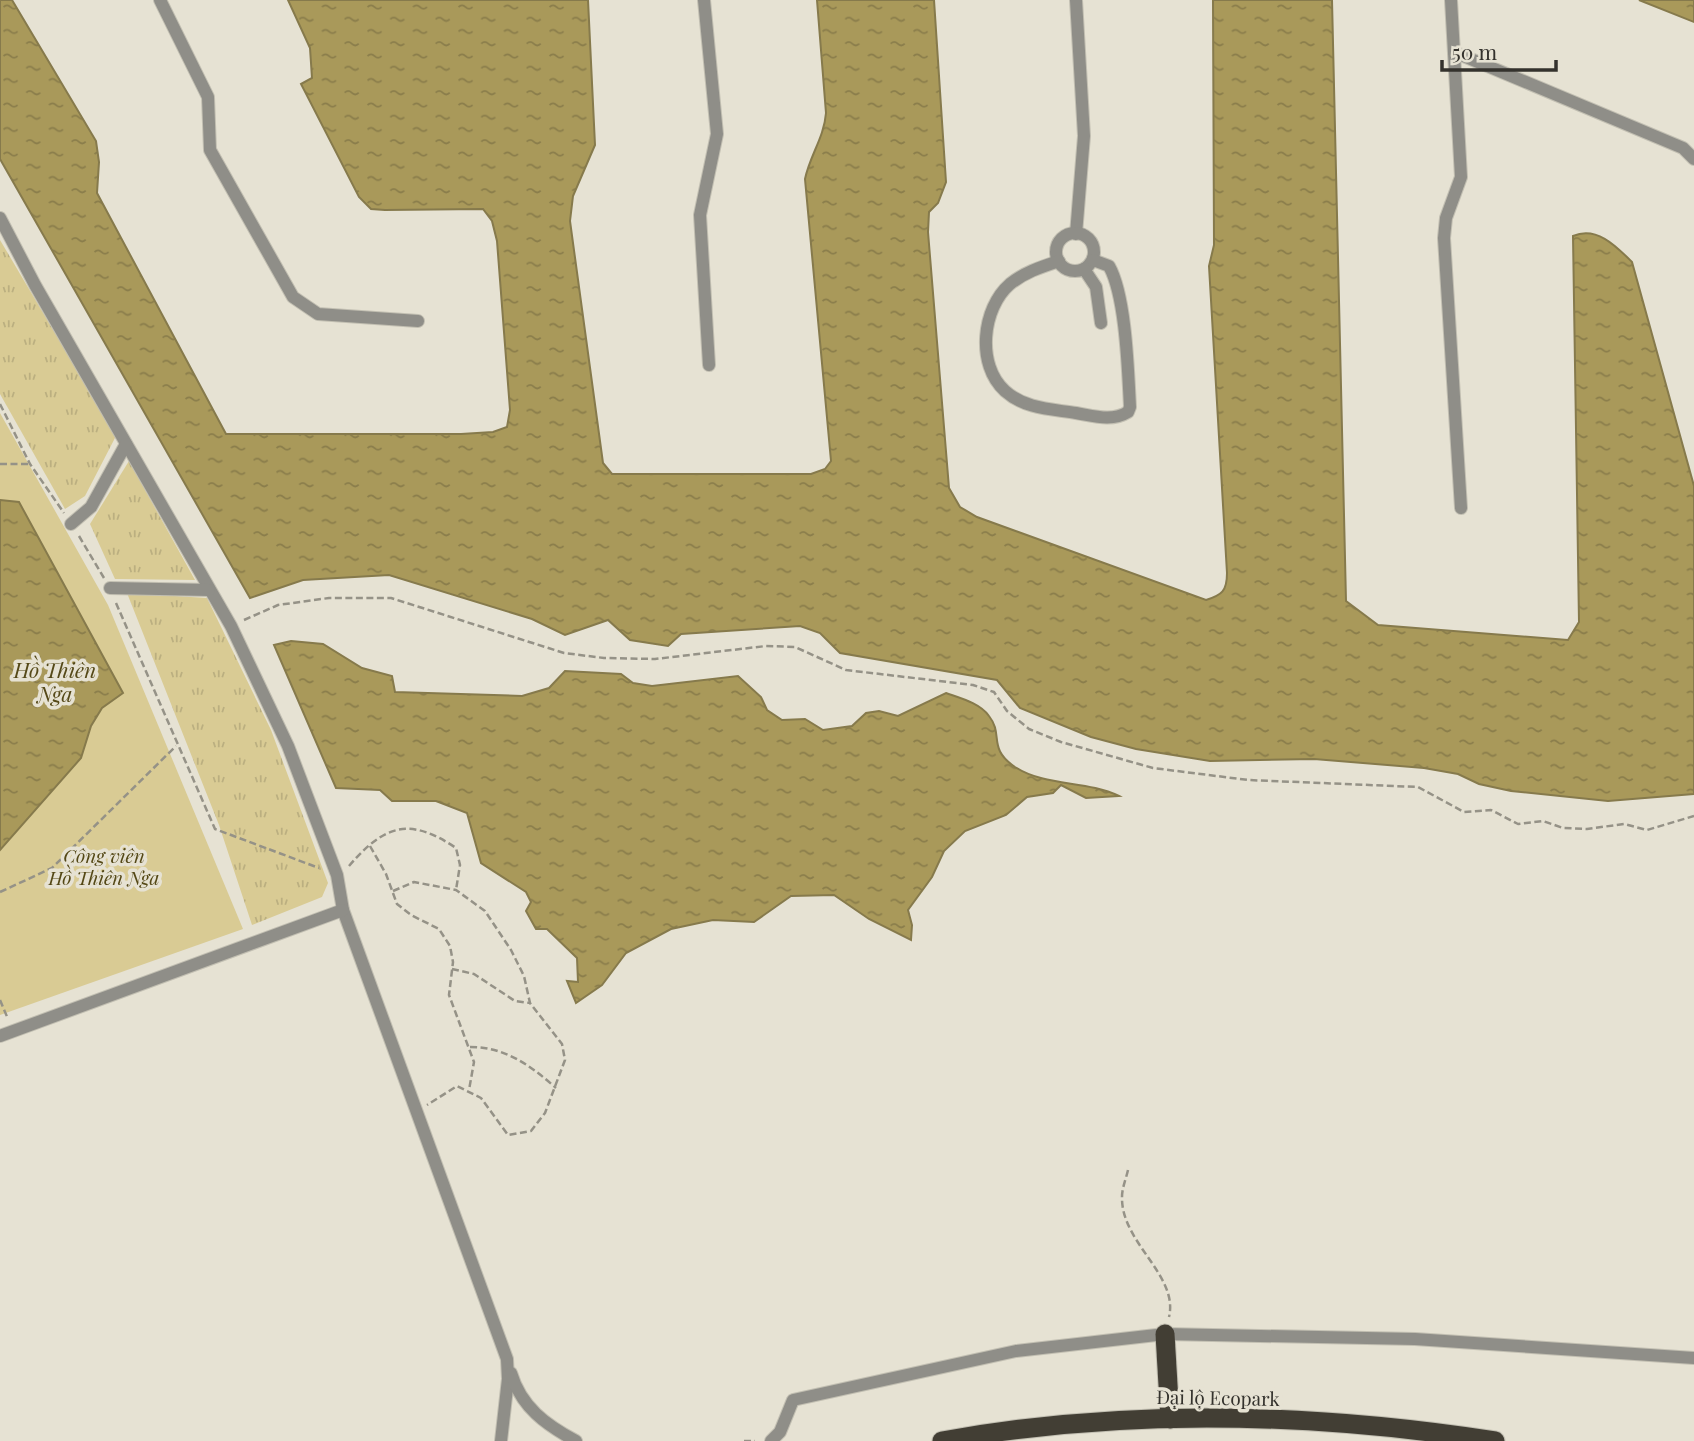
<svg xmlns="http://www.w3.org/2000/svg" width="1694" height="1441" font-family="'Playfair Display',serif">
<style>
.grass{fill:url(#grass-tufts)}
.park{fill:#d9cb94}
.water{fill:url(#water-ripples);stroke:#867a4c;stroke-width:2}
.lines{fill:none;stroke-linecap:round;stroke-linejoin:round}
.minor-casing{stroke:#c2bfb2;stroke-width:14}
.trunk-casing{stroke:#c2bfb2;stroke-width:21}
.path{stroke:#959287;stroke-width:2.5;stroke-dasharray:7 3.5;stroke-linecap:butt}
.minor{stroke:#8f8e88;stroke-width:12}
.trunk{stroke:#423e34;stroke-width:19}
.labels{text-anchor:middle;dominant-baseline:central;stroke-width:7;stroke-linejoin:round;paint-order:stroke}
.park-label{font-size:19px;font-style:italic;fill:#544816;stroke:#e6e2d3}
.street-label{font-size:19px;fill:#34322d;stroke:#e6e2d3}
.water-label{font-size:21px;font-style:italic;fill:#554918;stroke:#e6e2d3}
</style>
<defs>
<pattern id="grass-tufts" width="24" height="20" patternUnits="userSpaceOnUse" patternTransform="scale(1.75)"><rect width="24" height="20" fill="#d9cb94"/><path d="M3 7l-1-3M5 7V3M7 7l1-3M15 17l-1-3M17 17v-4M19 17l1-3" fill="none" stroke="#bbaf80"/></pattern>
<pattern id="water-ripples" width="26" height="14" patternUnits="userSpaceOnUse" patternTransform="scale(1.75)"><rect width="26" height="14" fill="#a9995a"/><path d="M2 4q2-2 4 0t4 0M15 11q2-2 4 0t4 0" fill="none" stroke="#8a7d4b"/></pattern>
</defs>
<rect width="100%" height="100%" fill="#e6e2d3"/>
<g class="grass">
<path d="M0 240 116 436 85 496 65 509 0 394Z"/>
<path d="M129 461 195 580 115 579 90 524Z"/>
<path d="M127 593 207 598 271 730 328 883 322 897 252 925 219 825Z"/>
</g>
<path class="park" d="M0 413 108 605 243 929 0 1015Z"/>
<g class="water">
<path d="M0 0H12L96 141 99 162 97 193 226 434H461L493 432 507 427 510 410 497 241 492 221 483 209 385 210 371 209 359 197 301 84 312 78 310 48 288 0H588L595 145 573 196 570 221 603 463 612 474H811L825 469 831 461 805 179C810 155 824 138 826 113L817 0H934L946 182 938 203 929 212 928 232 949 488 960 507 977 517 1206 600C1222 595 1227 591 1227 573L1209 266 1214 245 1213 0H1332L1346 601 1378 625 1568 640 1579 622 1573 236C1597 226 1616 246 1632 262L1694 486V794L1608 801 1511 791 1479 784 1458 774 1424 768 1314 759 1210 761 1136 749 1091 737 1020 708 997 680 840 653 820 633 800 626 681 634 668 646 630 640 608 620 565 635 532 619 389 575 303 580 250 598 0 159Z"/>
<path d="M1639 0H1694V22Z"/>
<path d="M0 500 19 502 123 693 102 708 91 726 81 758 0 850Z"/>
<path d="M291 641 323 644 362 668 392 676 395 692 522 696 549 688 565 671 621 674 633 683 652 686 738 676 761 697 767 710 782 720 805 719 823 730 852 726 866 713 879 711 898 716 946 693C960 698 980 703 989 716 1004 735 987 748 1015 767 1046 787 1086 780 1119 796L1086 798 1061 785 1053 793 1027 797 1006 815 965 831 944 851 932 877 908 910 912 925 911 940 869 919 834 895 791 896 754 922 713 920 671 929 626 953 602 985 576 1003 567 981 578 982 577 958 547 929H536L526 911 531 902 526 892 481 863 467 813 436 801H392L380 790 336 788 274 645Z"/>
</g>
<g class="lines">
<defs>
<g id="minor">
<path d="M160 0 208 97 210 150 293 297 318 314 418 321"/>
<path d="M704 0 717 134 700 215 709 365"/>
<path d="M1076 0 1084 136 1076 234"/>
<path d="M1451 0 1461 177 1446 218 1444 238 1461 508"/>
<path d="M1454 52 1683 148 1694 159"/>
<path d="M0 218 35 285 231 626 288 746 337 875 343 910 507 1359 508 1379 501 1441"/>
<circle cx="1075" cy="252" r="19"/>
<path d="M1059 261C1041 267 1025 272 1010 284 982 308 976 365 1005 391 1025 409 1051 409 1076 413 1094 416 1112 422 1128 412L1130 407C1128 371 1126 296 1109 266L1093 260"/>
<path d="M1084 269 1096 287 1101 323"/>
<path d="M71 524 91 507 126 444"/>
<path d="M110 588 209 590"/>
<path d="M0 1036 343 910"/>
<path d="M511 1373C521 1407 546 1425 576 1441"/>
<path d="M771 1441 780 1432 793 1400 1016 1351 1165 1334 1415 1339 1694 1358"/>
</g>
<g id="trunk">
<path d="M1165 1334 1170 1419"/>
<path d="M942 1441C1123 1408 1313 1413 1495 1441"/>
</g>
</defs>
<use href="#minor" class="minor-casing"/>
<use href="#trunk" class="trunk-casing"/>
<g class="path">
<path d="M0 404 30 464 64 513"/>
<path d="M0 464H28"/>
<path d="M79 536 104 578"/>
<path d="M116 603 215 829 319 868"/>
<path d="M244 620 278 605 329 598H391L564 653 604 658 655 659 766 646 795 647 846 670 973 685 994 692 1007 711 1029 729 1061 742 1153 768 1248 780 1418 787 1464 812 1491 810 1518 824 1543 821 1563 828 1587 829 1624 824 1647 830 1694 816"/>
<path d="M370 846 386 874 397 904 411 915 439 929 450 946 453 962 449 995 474 1062 469 1090"/>
<path d="M349 866C385 824 410 817 456 848L460 865 456 890"/>
<path d="M393 891 414 882 456 890 485 911 511 950 524 976 530 1003 562 1044 565 1060 545 1113 531 1131 508 1135 481 1098 457 1086 427 1105"/>
<path d="M0 892 52 868 176 746"/>
<path d="M452 969 474 974 515 1001 530 1003"/>
<path d="M0 1000 8 1019"/>
<path d="M470 1047C506 1047 531 1066 556 1088"/>
<path d="M1128 1170C1126 1179 1122 1188 1122 1197 1121 1243 1179 1275 1169 1317"/>
<path d="M744 1441H755"/>
</g>
<use href="#minor" class="minor"/>
<use href="#trunk" class="trunk"/>
</g>
<g class="labels">
<g class="park-label">
<text x="104" y="855">Công viên<tspan x="104" dy="22">Hồ Thiên Nga</tspan></text>
</g>
<g class="street-label">
<text transform="translate(1218 1397) rotate(1)">Đại lộ Ecopark</text>
</g>
<g class="water-label">
<text x="55" y="669">Hồ Thiên<tspan x="55" dy="24">Nga</tspan></text>
</g>
</g>
<path d="M1442 60v10h114v-10" fill="none" stroke="#34322d" stroke-width="3.5"/>
<text x="1452" y="60" font-size="21" fill="#34322d" stroke="#e6e2d3" stroke-width="5" paint-order="stroke">50 m</text>
</svg>
